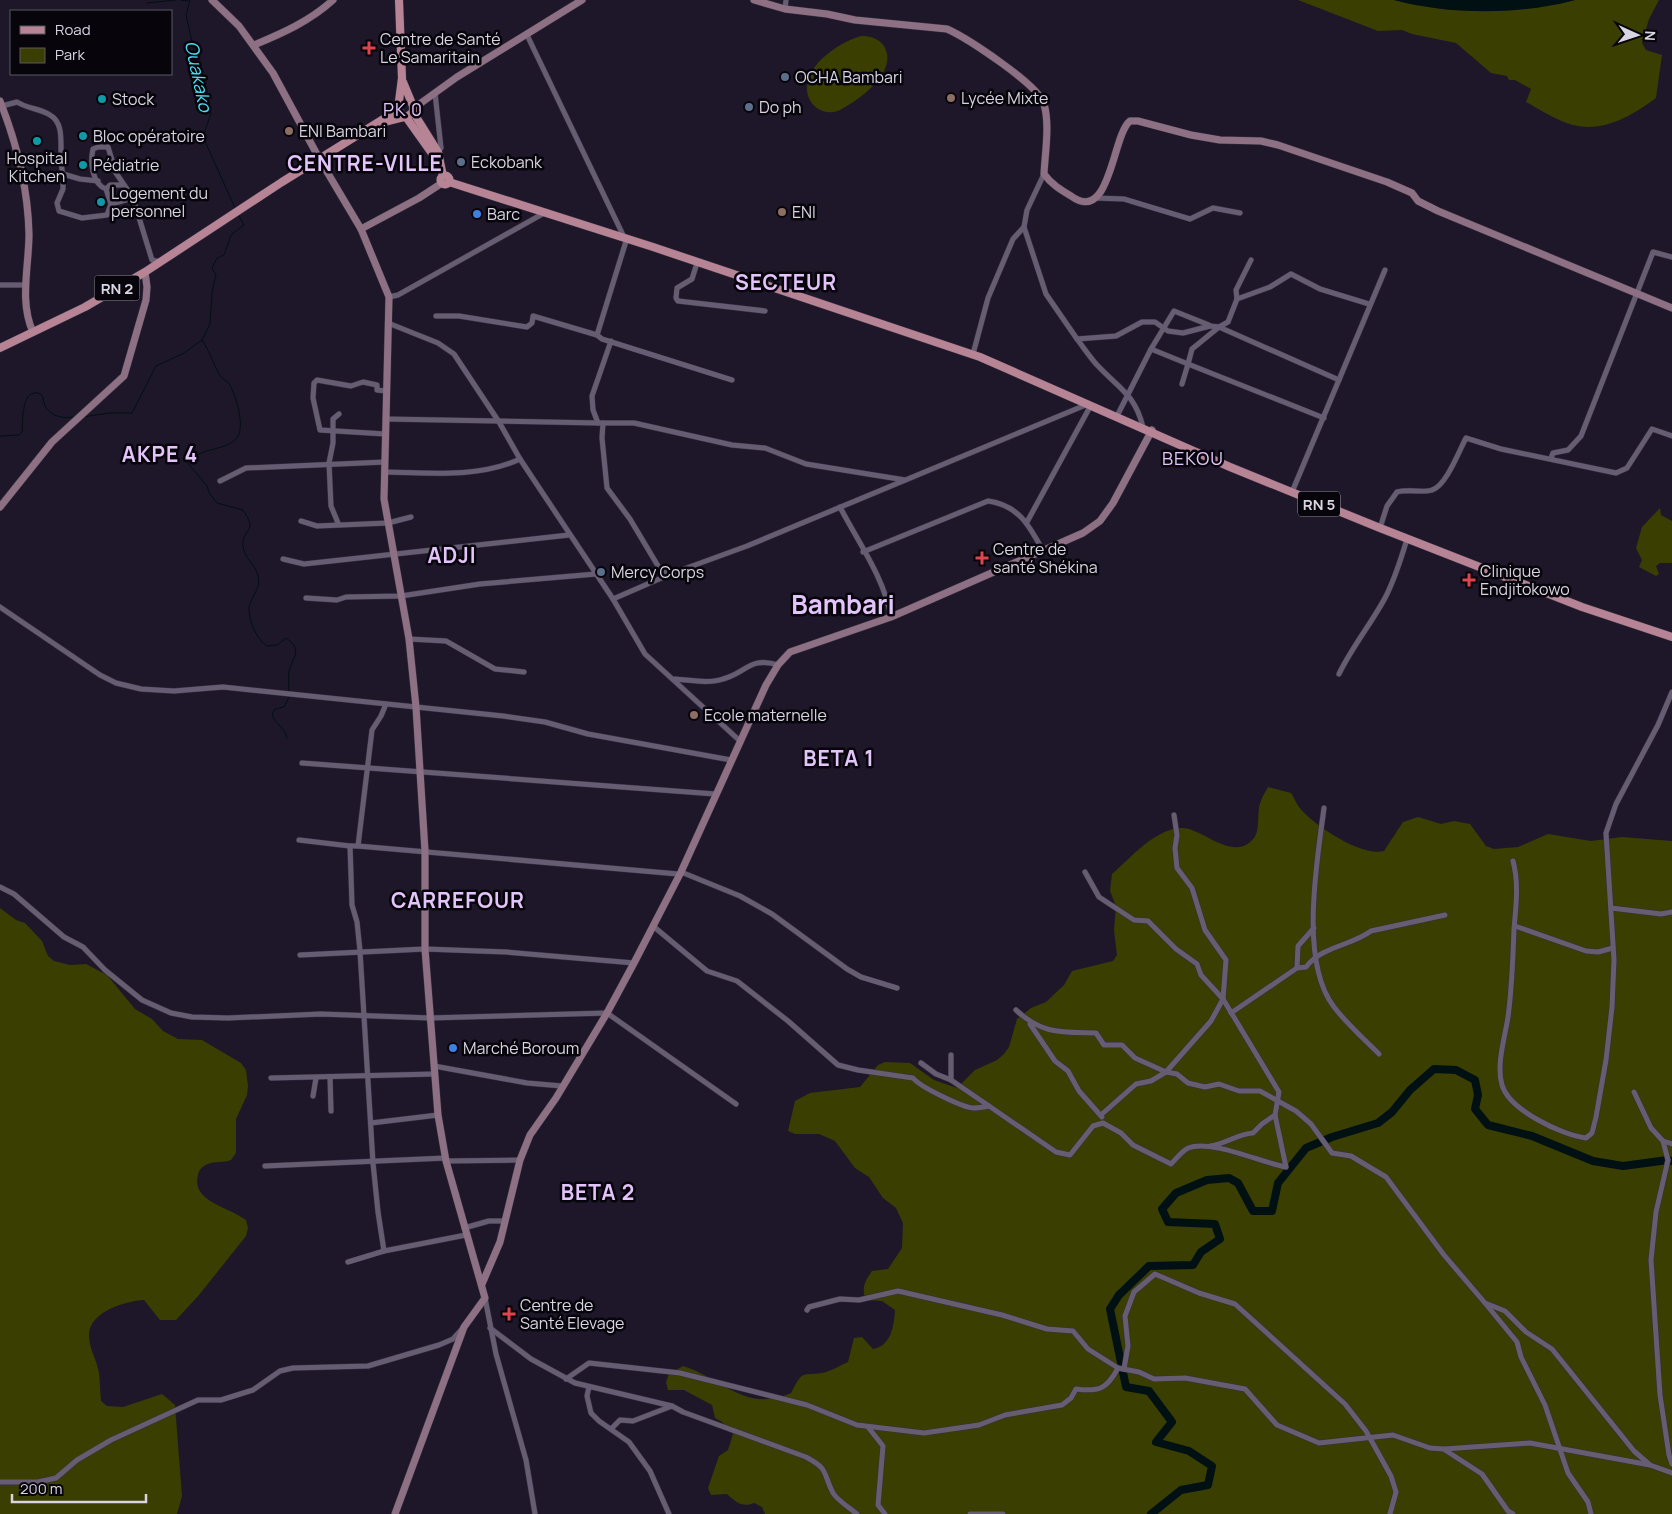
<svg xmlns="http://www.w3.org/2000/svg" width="1672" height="1514" font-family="Manrope,sans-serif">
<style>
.green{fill:#3a3e01}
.water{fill:#011013}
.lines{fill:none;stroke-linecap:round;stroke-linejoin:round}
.stream{stroke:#011013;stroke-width:1}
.river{stroke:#011013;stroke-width:8}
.street-casing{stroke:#36313f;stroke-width:6}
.secondary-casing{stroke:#36313f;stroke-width:8}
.primary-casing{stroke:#36313f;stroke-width:9}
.street{stroke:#665d73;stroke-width:5}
.secondary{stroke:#8e7084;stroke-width:7}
.primary{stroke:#b68495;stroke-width:8}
.health-dot{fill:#e0444e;stroke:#07050b;stroke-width:2}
.service-dot{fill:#5c6f8a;stroke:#07050b;stroke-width:2}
.education-dot{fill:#8d6e63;stroke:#07050b;stroke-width:2}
.culture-dot{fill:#0f9aa8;stroke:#07050b;stroke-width:2}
.shop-dot{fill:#3f7fe0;stroke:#07050b;stroke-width:2}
.labels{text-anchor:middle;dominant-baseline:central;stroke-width:5;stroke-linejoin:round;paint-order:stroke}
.shield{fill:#07050b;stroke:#9996a1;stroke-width:1}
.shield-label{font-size:15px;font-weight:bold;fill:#d8d4e1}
.poi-label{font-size:16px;fill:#d8d4e1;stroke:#07050b;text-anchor:start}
.water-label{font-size:18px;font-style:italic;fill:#48e0f6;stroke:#07050b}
.neighbourhood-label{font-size:18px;letter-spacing:1px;fill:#e2c4fa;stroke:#07050b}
.district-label{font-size:21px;font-weight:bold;letter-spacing:1px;fill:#e2c4fa;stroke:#07050b}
.town-label{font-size:26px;font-weight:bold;fill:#e2c4fa;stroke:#07050b}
</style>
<rect width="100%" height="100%" fill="#1e1729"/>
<g class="green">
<path d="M1298 0H1394L1451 10 1492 11 1559 4 1575 0H1659L1649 19 1642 43 1646 50 1662 55 1656 98C1633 115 1604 133 1573 125 1557 121 1541 110 1526 102L1531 89 1515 80H1509L1507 76 1491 73 1456 43 1412 34 1402 30 1378 31Z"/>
<path d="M861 36C870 36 878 38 884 46 899 72 860 99 842 109 822 120 802 101 808 81 813 60 841 42 861 36Z"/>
<path d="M1660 508 1661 515 1672 521V563H1660L1656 566 1659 574 1656 576 1639 567 1642 560 1636 548 1642 527Z"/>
<path d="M1268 787 1291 793C1294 797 1296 803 1299 807 1313 825 1361 857 1384 851L1403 822 1418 817 1441 824 1454 821 1470 824 1486 846 1494 849 1518 847 1548 834 1591 841 1622 837 1672 841V1514H765L762 1507 754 1503C742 1508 736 1502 727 1494L711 1495 708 1488 719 1456 728 1450 733 1434 722 1422 715 1418 712 1405 684 1390H668L666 1382 669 1374 683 1366C724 1379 745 1413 791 1393 805 1366 802 1378 826 1372 833 1370 841 1365 848 1362L854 1338 862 1337 873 1349C891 1346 894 1326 895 1310L882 1301 866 1300C861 1288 865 1281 872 1271L888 1269 902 1248 903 1223 896 1208 883 1198 869 1177 855 1168 835 1141 819 1134H795L788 1131 795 1101 810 1093 860 1087 878 1065 885 1062 910 1063 934 1080 957 1088 975 1070 997 1060 1004 1054 1009 1047 1017 1019 1031 1008 1046 1002 1064 985 1072 971 1113 961 1117 955 1114 930 1116 906 1110 891 1112 874C1132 857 1153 830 1181 828 1200 826 1234 864 1254 838 1261 829 1256 811 1261 801 1262 796 1266 792 1268 787Z"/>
<path d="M0 908 16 920 25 923 42 941 48 956 54 961 70 965 86 964 107 975 135 1009 152 1019 163 1031 178 1039 202 1040 241 1063 246 1070 248 1086 247 1095 236 1119V1153L231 1160C223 1163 215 1161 208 1164 203 1166 199 1169 198 1175 191 1202 230 1207 246 1220L248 1228 246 1236 199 1295 176 1320H160L144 1300C125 1301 89 1312 89 1335 89 1349 97 1360 99 1373 100 1382 100 1391 101 1401L107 1406 123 1407 162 1394 175 1405 182 1496 177 1514H0Z"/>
</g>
<path class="water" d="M1394 0H1575C1520 15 1449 15 1394 0Z"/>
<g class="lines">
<g class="stream">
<path d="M181 0 188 1"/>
<path d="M190 0 186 15 203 91 211 113 203 137 235 208"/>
<path d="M147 3 176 0"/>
<path d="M238 214 244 225 231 235 224 255 217 258 212 268 216 275 212 292 210 324 202 340C210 352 213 363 219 374 222 379 227 381 230 385 236 397 247 429 235 440 223 451 199 448 187 462L207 486 209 493 217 503 243 510C259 533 242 528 243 545 243 557 256 565 258 576 262 589 249 598 249 609 249 622 257 640 267 646L277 645 286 638C304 650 292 657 289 672 288 679 289 686 289 693"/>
<path d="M83 417 109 413H132L156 366 184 353 202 340"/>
<path d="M0 436 19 435 22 432C23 421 21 386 41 394 44 398 43 401 45 406 50 416 63 419 73 417"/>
<path d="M287 738C285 727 275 725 272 714L275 709 284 707 289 697"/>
</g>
<path class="river" d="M1151 1514 1181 1490 1208 1485 1212 1466 1189 1451 1156 1442 1172 1422 1149 1391 1126 1387 1110 1309 1119 1295 1149 1266 1193 1265 1201 1252 1220 1239 1215 1224 1168 1222 1162 1209 1176 1193 1207 1180 1229 1178 1238 1183 1253 1211H1272L1278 1183 1306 1148 1332 1137 1378 1123 1392 1112 1410 1090 1434 1069 1456 1070 1475 1080 1478 1095 1475 1109 1488 1125 1532 1136 1593 1161 1623 1166 1668 1160 1672 1161"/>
<defs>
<g id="street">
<path d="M785 9 786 0"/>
<path d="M527 35 624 237"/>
<path d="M435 93 441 148 437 153"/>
<path d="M2 106 17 102C28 109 39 108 50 115 68 125 57 155 63 174"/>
<path d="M1044 174 1027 210 1024 227 1046 294 1077 339 1116 336 1142 322H1155L1168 331 1183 333 1210 326 1219 327 1228 322 1237 299 1270 287 1291 274 1320 289 1369 304"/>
<path d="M98 181 80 179 63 174V189L57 203 59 211 82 218 107 215 111 204 133 198"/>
<path d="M106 189C92 184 90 162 93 149L98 147H108L116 173 133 198 152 260 160 262"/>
<path d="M1095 198 1124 199 1190 219 1213 208 1240 213"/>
<path d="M111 204 106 189 110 185H122"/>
<path d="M627 238 597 335 602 339 732 380"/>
<path d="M697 263 692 279 677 288 676 298 678 301 765 311"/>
<path d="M0 285H26"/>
<path d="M389 297 398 295 546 212"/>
<path d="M1237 299 1236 290 1251 260"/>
<path d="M436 316H459L527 327 532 323 533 316 597 335"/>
<path d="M388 323 438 343 454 354 499 422 520 459 613 599 645 654 740 741"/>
<path d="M1077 339C1084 348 1091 359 1099 367 1120 389 1135 395 1143 427"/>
<path d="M1151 349 1188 364 1182 384"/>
<path d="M973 354 988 298 1013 239 1024 227"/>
<path d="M1117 416 1151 349 1174 311 1209 325"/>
<path d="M1324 418 1188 364 1192 349 1219 327 1339 380"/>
<path d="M385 419 598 423H634L732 445 765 448 806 464 905 480"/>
<path d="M598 423 593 410 592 396 611 341"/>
<path d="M603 423 602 438 607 488 630 519 658 566 664 571 673 573"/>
<path d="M385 434 320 430 313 398 314 383 317 380 351 386 363 382 377 385V390L386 391"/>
<path d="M1551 458 1553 453 1568 450 1581 436 1653 252 1672 257"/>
<path d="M385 472C429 473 480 478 520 459"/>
<path d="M220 481 246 468 385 462"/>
<path d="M1292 492 1385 270"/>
<path d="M840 507C858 542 884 577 891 617"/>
<path d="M301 521 317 526 388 523 411 517"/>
<path d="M1027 522 1091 405"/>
<path d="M338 523 331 506 329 463 333 443V419L339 414"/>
<path d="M1380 528 1387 506 1397 492C1409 489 1424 493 1432 490 1446 486 1459 451 1466 438L1501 449 1616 473 1627 468 1652 429 1672 436"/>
<path d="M863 552 988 501C1018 505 1029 525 1042 549"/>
<path d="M283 559 304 564 569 535"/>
<path d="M306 598 337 600 346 597 401 596 480 584 596 574"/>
<path d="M613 599 673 573 747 546 1088 404"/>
<path d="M0 607 100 675 116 683 141 689 174 691 223 687 503 716 545 722 588 734 731 760"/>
<path d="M409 639 446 641 495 669 524 672"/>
<path d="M1339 674C1352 647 1371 624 1385 598 1395 579 1401 559 1407 539"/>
<path d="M675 679C690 680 708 684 723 679 746 673 750 656 778 665"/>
<path d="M302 763 715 794"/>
<path d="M1324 808C1317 862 1299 962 1334 1007 1347 1024 1364 1039 1379 1054"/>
<path d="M299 840 350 846"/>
<path d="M358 846 678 874"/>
<path d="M1513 861C1519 883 1516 906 1514 929 1513 958 1512 988 1508 1017 1505 1037 1496 1065 1502 1085 1509 1110 1562 1135 1586 1138L1592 1133 1596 1117 1606 1060 1612 1007 1614 960 1606 833 1616 804 1658 725 1672 692"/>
<path d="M681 872 740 896 772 914 847 969 861 977 897 988"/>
<path d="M0 887 14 894 64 937 83 947 105 970 142 1000 171 1013 192 1017 228 1018 321 1014 430 1018 607 1013 736 1104"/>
<path d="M1611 908 1661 914 1672 912"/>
<path d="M653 926 707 971 737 981 788 1021 838 1065 858 1070 913 1078C920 1087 962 1107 973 1108 978 1108 984 1107 989 1106L1056 1152 1070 1155 1093 1126 1103 1123 1121 1133 1133 1145 1171 1164C1176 1159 1182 1151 1188 1148 1211 1139 1262 1163 1286 1167L1275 1115 1279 1092 1223 999 1201 975 1197 964 1176 949 1148 921 1134 920 1099 897 1085 872"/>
<path d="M1515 926 1586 951 1598 952 1613 948"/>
<path d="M300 955 425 949 506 952 634 963"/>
<path d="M1297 968 1298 946 1314 928"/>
<path d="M1016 1010C1043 1035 1062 1032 1096 1033L1104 1045H1122L1135 1058 1166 1072 1177 1074 1188 1083 1205 1087 1219 1084 1239 1091H1260L1296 1111 1311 1124 1332 1153 1351 1156 1386 1177 1444 1255 1485 1303 1505 1311 1526 1332 1552 1349 1634 1451 1650 1465 1672 1473"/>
<path d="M1231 1013 1297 968 1306 967C1322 946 1351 946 1371 931L1445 915"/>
<path d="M1030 1024 1055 1061 1068 1071 1079 1091 1102 1117"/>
<path d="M951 1055V1080L989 1106"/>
<path d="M921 1063 936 1074 951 1080"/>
<path d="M434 1066 527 1083 562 1086"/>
<path d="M330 1077 331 1111"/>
<path d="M271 1078 434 1074"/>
<path d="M1634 1092 1651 1128 1663 1141 1668 1160 1656 1212 1651 1260 1660 1395 1669 1455 1672 1464"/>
<path d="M313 1096 316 1078"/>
<path d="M1102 1114 1136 1084 1151 1081 1166 1072 1211 1021 1223 999 1226 960 1205 930 1192 888 1177 868 1175 848 1177 835 1174 815"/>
<path d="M371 1123 438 1115"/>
<path d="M1663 1141 1672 1144"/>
<path d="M1210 1146C1226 1144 1237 1134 1253 1133L1262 1124 1275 1115"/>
<path d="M446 1161 520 1160"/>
<path d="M265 1166 446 1158"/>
<path d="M464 1228 489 1221H505"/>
<path d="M384 1251 378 1212 373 1163 360 951 357 922 352 905 350 846H358L372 730 381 716 386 704"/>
<path d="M348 1262 384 1251 466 1235"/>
<path d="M485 1298 496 1354 526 1460 535 1514"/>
<path d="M1485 1303 1517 1342 1521 1357 1545 1405 1568 1473 1588 1502 1591 1514"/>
<path d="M807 1310 809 1307 840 1299 859 1300 898 1291 1002 1315 1047 1329 1073 1331 1088 1349 1118 1368 1139 1372 1154 1379 1185 1378 1245 1389 1277 1425 1319 1443 1393 1435 1430 1448 1444 1449 1530 1443 1650 1465"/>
<path d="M490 1328 531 1359 575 1383 672 1406 683 1412 806 1457C830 1470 822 1472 833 1493 838 1501 850 1508 857 1514"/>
<path d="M1124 1369 1128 1346 1125 1316 1134 1292 1155 1274 1199 1293 1235 1304 1345 1404 1366 1431 1391 1476 1396 1492 1390 1514"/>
<path d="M566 1379 589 1363 680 1373 807 1405 857 1425 924 1433 979 1425 1005 1415 1062 1405 1071 1398 1076 1389C1099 1392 1107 1389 1118 1368"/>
<path d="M589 1387 587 1396 591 1413 599 1421 629 1442 650 1471 669 1514"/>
<path d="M868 1427 883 1446 878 1505 885 1514"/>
<path d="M611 1429 620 1420 633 1421 672 1406"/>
<path d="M1445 1450 1482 1474 1508 1511 1513 1514"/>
<path d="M0 1482H38L56 1478 77 1460 111 1440 198 1400H221L253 1390 280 1371 293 1368 368 1366 439 1345 453 1339 462 1329"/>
<path d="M970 1514H1003"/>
</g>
<g id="secondary">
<path d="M212 0 239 26 273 73 320 160 361 229 389 297 384 499 409 639 416 707 425 851V949L438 1115 446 1161 485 1298 464 1327 395 1514"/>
<path d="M754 0 785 9 827 14 855 20 947 29C967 38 1039 85 1044 104 1050 125 1045 153 1044 174 1051 184 1061 190 1071 196 1111 225 1112 135 1130 121H1138L1191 135 1220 140 1261 141 1278 145 1387 182 1412 193 1418 201 1438 211 1672 308"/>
<path d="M254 45C283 33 310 21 333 0"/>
<path d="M0 101C17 144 28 188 29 234 29 266 19 302 33 332"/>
<path d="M414 108 457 77 582 0"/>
<path d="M361 229 419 198 442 183"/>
<path d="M0 507 52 442 124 376 146 300 147 287 145 272"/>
<path d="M482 1284 500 1242 520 1160 530 1135 556 1098 607 1013 634 963 681 872 766 685 778 665 790 652 891 617 1083 533 1100 521 1113 503 1152 430"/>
</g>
<g id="primary">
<path d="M399 0 402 78 398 109 403 116"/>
<path d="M413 112 438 152 443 176"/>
<path d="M406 117 438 162"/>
<path d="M384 122 408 116 413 112V106L403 82"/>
<circle cx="445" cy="180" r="4.5"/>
<path d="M449 182 653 247 980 357 1230 467 1380 528 1582 607 1672 637"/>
<path d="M0 348 85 307 145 272 282 182 398 110"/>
</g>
</defs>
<use href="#street" class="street-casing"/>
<use href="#secondary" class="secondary-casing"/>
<use href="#primary" class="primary-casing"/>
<use href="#street" class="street"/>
<use href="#secondary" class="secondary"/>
<use href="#primary" class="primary"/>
</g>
<g class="health-dot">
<path d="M366.5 40.5h5v5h5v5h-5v5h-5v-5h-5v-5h5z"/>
<path d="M979.5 550.5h5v5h5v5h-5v5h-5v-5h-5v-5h5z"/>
<path d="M1466.5 572.5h5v5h5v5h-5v5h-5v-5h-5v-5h5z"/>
<path d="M506.5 1306.5h5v5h5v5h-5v5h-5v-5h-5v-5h5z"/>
</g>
<g class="service-dot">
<circle cx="785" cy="77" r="5"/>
<circle cx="749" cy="107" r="5"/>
<circle cx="461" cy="162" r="5"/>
<circle cx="601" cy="572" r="5"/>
</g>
<g class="education-dot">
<circle cx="951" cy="98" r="5"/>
<circle cx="289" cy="131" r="5"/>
<circle cx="782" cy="212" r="5"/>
<circle cx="694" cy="715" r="5"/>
</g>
<g class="culture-dot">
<circle cx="102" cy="99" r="5"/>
<circle cx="83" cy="136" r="5"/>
<circle cx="37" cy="141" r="5"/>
<circle cx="83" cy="165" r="5"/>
<circle cx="101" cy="202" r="5"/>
</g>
<g class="shop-dot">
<circle cx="477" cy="214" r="5"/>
<circle cx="453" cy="1048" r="5"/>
</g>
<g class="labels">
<g class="shield">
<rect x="94.5" y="275.5" width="45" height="25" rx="4"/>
<rect x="1298" y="491.5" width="42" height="25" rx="4"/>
</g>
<g class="shield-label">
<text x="117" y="288">RN 2</text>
<text x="1319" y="504">RN 5</text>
</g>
<g class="poi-label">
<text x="380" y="39">Centre de Santé<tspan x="380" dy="18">Le Samaritain</tspan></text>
<text x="795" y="77">OCHA Bambari</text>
<text x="961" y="98">Lycée Mixte</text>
<text x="112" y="99">Stock</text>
<text x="759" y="107">Do ph</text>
<text x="299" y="131">ENI Bambari</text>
<text x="93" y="136">Bloc opératoire</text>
<text x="37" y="158" text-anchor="middle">Hospital<tspan x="37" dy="18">Kitchen</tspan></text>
<text x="471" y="162">Eckobank</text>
<text x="93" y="165">Pédiatrie</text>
<text x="111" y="193">Logement du<tspan x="111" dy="18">personnel</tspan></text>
<text x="792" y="212">ENI</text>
<text x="487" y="214">Barc</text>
<text x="993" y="549">Centre de<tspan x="993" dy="18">santé Shékina</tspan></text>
<text x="1480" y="571">Clinique<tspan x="1480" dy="18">Endjitokowo</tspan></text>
<text x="611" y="572">Mercy Corps</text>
<text x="704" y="715">Ecole maternelle</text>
<text x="463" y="1048">Marché Boroum</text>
<text x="520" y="1305">Centre de<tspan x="520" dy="18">Santé Elevage</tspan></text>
</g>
<g class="water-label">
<text transform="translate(199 76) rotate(78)">Ouakako</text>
</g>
<g class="neighbourhood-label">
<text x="403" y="109">PK 0</text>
<text x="1193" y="458">BEKOU</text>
</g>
<g class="district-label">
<text x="365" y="163">CENTRE-VILLE</text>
<text x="786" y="282">SECTEUR</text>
<text x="160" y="454">AKPE 4</text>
<text x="452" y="555">ADJI</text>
<text x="839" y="758">BETA 1</text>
<text x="458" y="900">CARREFOUR</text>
<text x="598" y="1192">BETA 2</text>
</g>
<g class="town-label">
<text x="843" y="604">Bambari</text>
</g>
</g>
<rect x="10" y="10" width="162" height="65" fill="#07050b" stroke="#5b5861"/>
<rect x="20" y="26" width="25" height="8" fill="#b68495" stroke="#5b5861"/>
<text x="55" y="35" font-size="15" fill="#d8d4e1">Road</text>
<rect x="20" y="48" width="25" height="15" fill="#3a3e01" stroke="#5b5861"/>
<text x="55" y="60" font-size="15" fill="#d8d4e1">Park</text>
<g transform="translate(1637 35) rotate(93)" stroke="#07050b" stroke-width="4" paint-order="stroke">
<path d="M0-4L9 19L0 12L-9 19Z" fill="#d8d4e1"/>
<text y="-8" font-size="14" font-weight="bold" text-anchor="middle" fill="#d8d4e1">N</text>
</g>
<path d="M12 1494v8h134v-8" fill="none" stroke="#d8d4e1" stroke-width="2.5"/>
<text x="20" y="1494" font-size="15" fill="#d8d4e1" stroke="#07050b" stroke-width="4" paint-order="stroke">200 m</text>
</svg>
